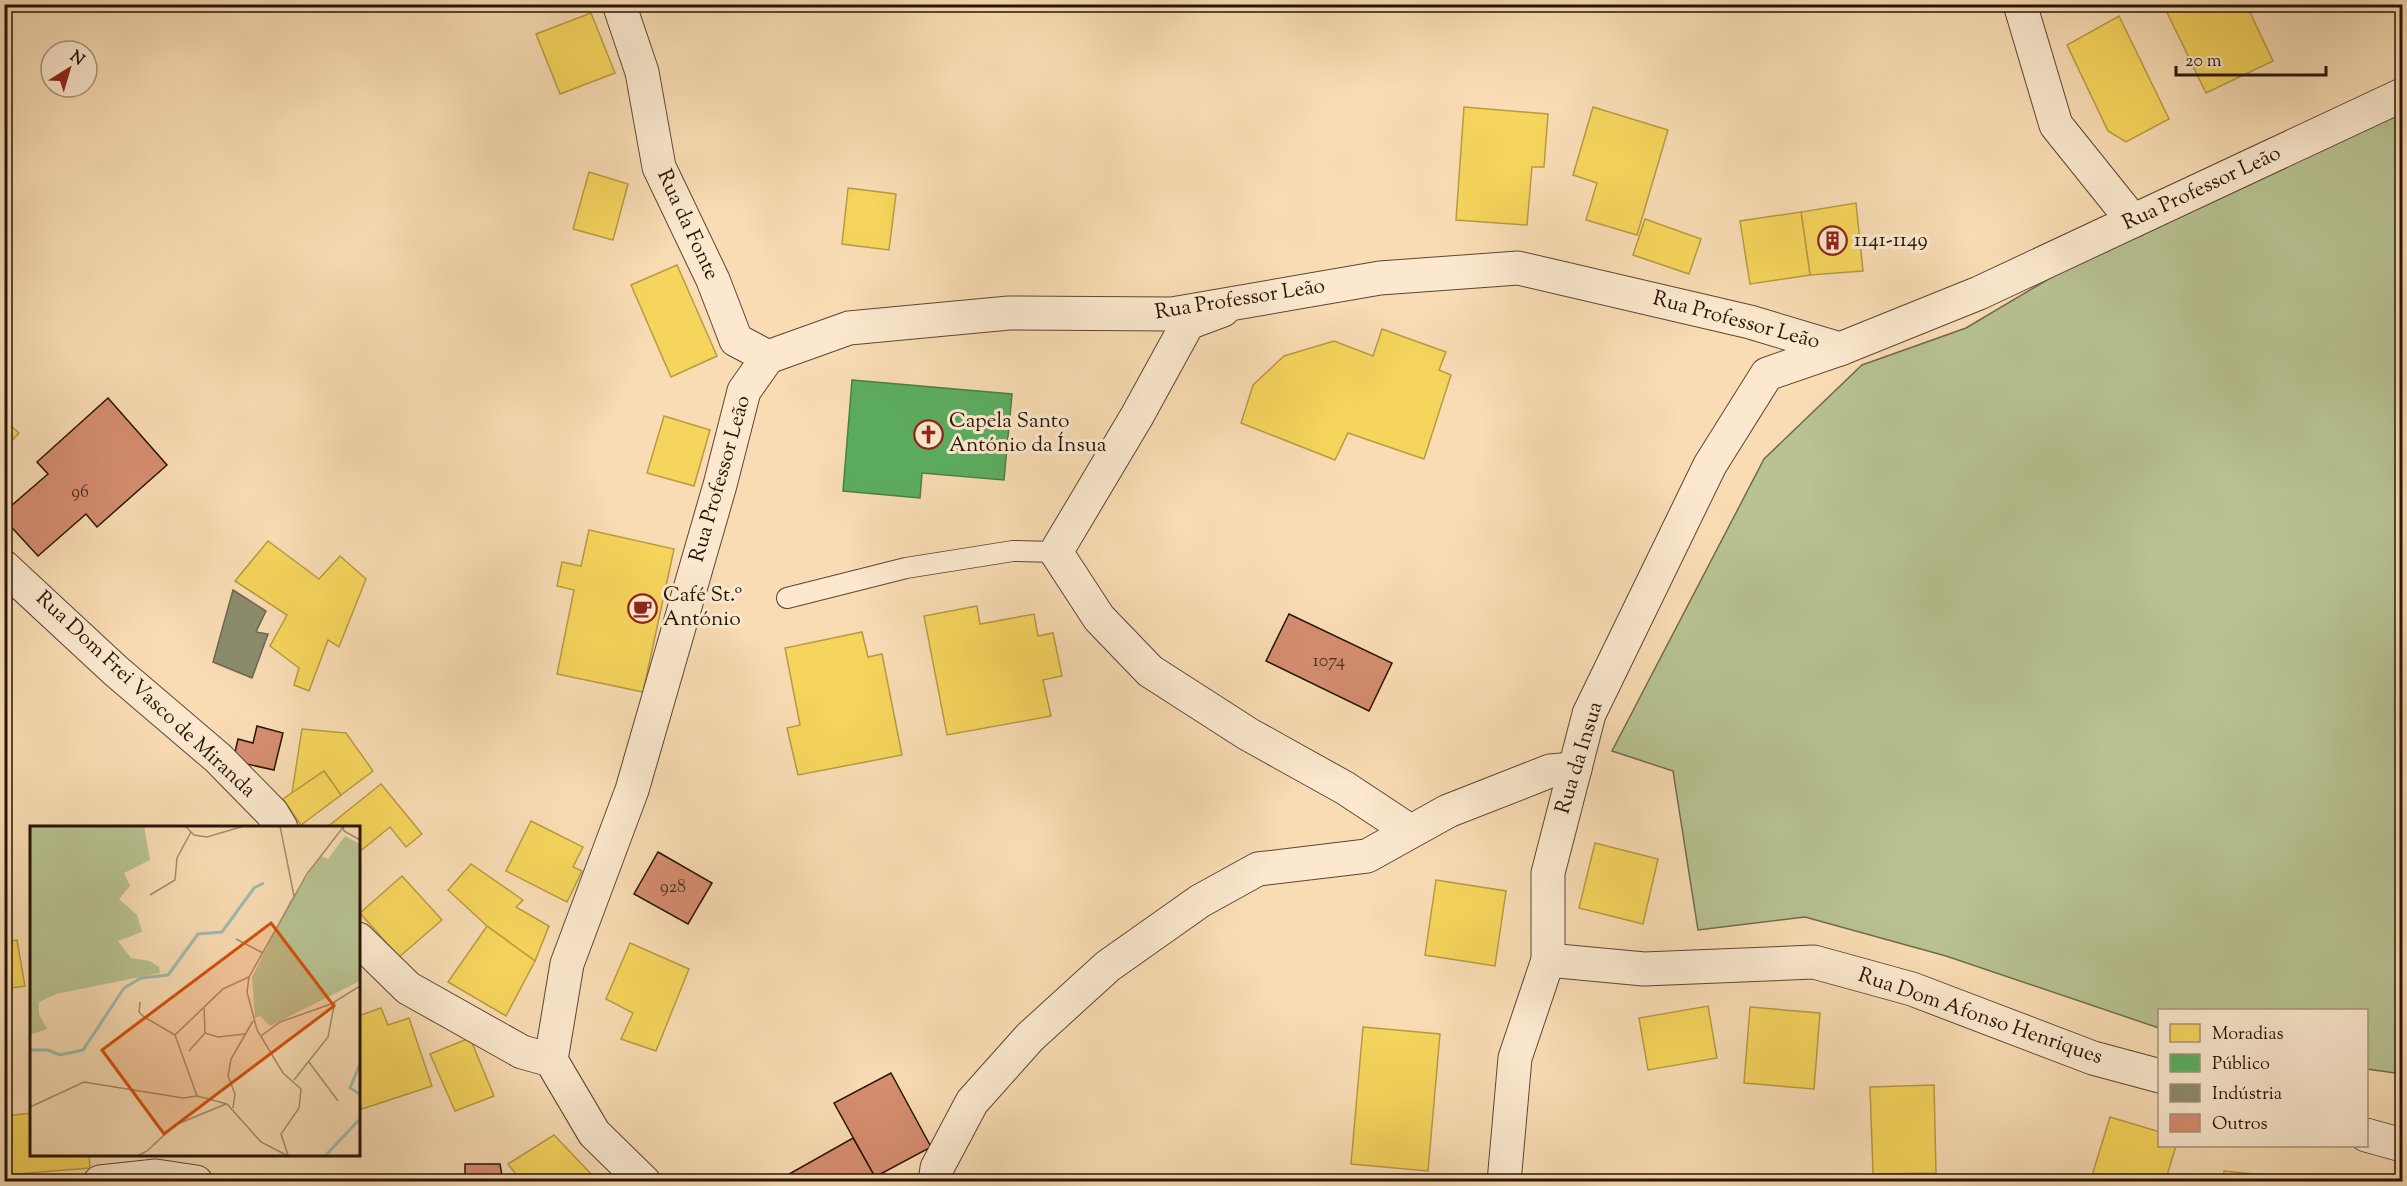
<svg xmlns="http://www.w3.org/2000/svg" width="2407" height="1186" font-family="'Sorts Mill Goudy',serif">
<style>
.green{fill:#b8c292;stroke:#706b4c;stroke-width:1.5}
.homes{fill:#f6d55c;stroke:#b89b42;stroke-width:1.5}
.public{fill:#5aae61;stroke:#4b8046;stroke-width:1.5}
.industry{fill:#8c8c6e;stroke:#6e684f;stroke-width:1.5}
.building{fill:#d58d70;stroke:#271407;stroke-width:1.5}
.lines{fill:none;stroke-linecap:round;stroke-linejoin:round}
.service-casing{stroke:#5c4632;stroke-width:22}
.minor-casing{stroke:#5c4632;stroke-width:35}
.tertiary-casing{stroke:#5c4632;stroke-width:35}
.service{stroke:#fbe8ce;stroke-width:20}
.minor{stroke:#fbe8ce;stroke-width:33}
.tertiary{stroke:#fbe8ce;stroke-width:33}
.labels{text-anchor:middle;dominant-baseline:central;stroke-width:6;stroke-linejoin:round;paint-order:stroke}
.number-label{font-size:18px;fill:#523221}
.street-label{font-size:21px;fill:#271407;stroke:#fbe8ce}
.poi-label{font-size:21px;fill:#271407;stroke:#fbe8ce;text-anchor:start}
.inset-river{fill:none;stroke:#9ebbb0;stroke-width:3}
.inset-road{fill:none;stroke:#a58c6f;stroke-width:1.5}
.view{fill:#d5520c;fill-opacity:0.15;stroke:#d5520c;stroke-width:3}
.inset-edge{fill:none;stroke:#271407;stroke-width:3}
</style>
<rect width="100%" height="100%" fill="#f9dcb4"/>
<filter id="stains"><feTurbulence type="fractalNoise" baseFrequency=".00333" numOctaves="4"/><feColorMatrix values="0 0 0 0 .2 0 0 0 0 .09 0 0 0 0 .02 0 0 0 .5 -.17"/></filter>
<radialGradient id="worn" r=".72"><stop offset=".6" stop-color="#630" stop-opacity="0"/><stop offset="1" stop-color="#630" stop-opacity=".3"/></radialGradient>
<path class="green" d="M2402 101V1074L2367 1069 2366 1010H2160L2159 1028 1946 956 1805 917 1698 930 1673 771 1612 751 1764 459 1862 365 1966 328 2202 188Z"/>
<g class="homes">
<path d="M2163 4H2246L2273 61 2206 93Z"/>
<path d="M591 13 615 73 560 94 536 34Z"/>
<path d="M2119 16 2169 119 2126 142 2108 131 2067 45Z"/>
<path d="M1464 107 1548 114 1544 167H1532L1527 225 1456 220Z"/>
<path d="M1593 107 1668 130 1637 235 1586 220 1597 183 1573 175Z"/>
<path d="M589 172 628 184 613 240 573 229Z"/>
<path d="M848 188 896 194 889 250 842 244Z"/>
<path d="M1856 203 1863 271 1810 275 1801 212Z"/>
<path d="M1801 212 1810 275 1750 284 1740 221Z"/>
<path d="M1645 219 1701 239 1689 274 1633 255Z"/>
<path d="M677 265 717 356 671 377 631 285Z"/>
<path d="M1382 329 1446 352 1439 370 1451 375 1424 459 1348 433 1335 460 1241 423 1253 385 1284 356 1334 341 1373 356Z"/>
<path d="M664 416 710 430 694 486 647 473Z"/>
<path d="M4 420 19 433 4 449Z"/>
<path d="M589 530 674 549 643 692 557 674 574 590 557 586 562 562 581 566Z"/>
<path d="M268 541 319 579 340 556 366 579 339 647 328 640 309 691 294 685 299 668 270 646 287 615 235 581Z"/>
<path d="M977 606 980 624 1034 614 1038 636 1053 633 1062 676 1043 680 1051 716 947 735 924 616Z"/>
<path d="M862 632 868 657 882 654 902 755 798 775 787 728 800 725 785 648Z"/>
<path d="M302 729 346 733 373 771 341 795 324 771 292 793Z"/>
<path d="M324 771 341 795 301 825 283 799Z"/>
<path d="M381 784 422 834 406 847 390 827 358 853V828H326Z"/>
<path d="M531 821 583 847 573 867 582 871 567 902 506 871Z"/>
<path d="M1595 843 1658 859 1643 924 1579 908Z"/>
<path d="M471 864 523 900 516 907 549 926 535 961 487 926 448 890Z"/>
<path d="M402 876 442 920 399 957 360 913Z"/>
<path d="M1436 880 1506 891 1495 966 1425 955Z"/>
<path d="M487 926 535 961 506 1016 448 982Z"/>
<path d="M17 940 25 986 4 989V942Z"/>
<path d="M630 943 689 969 656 1051 621 1039 633 1013 606 999Z"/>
<path d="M1708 1006 1717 1058 1648 1070 1639 1018Z"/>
<path d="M1750 1007 1820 1013 1814 1089 1744 1083Z"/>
<path d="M381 1008 388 1025 409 1018 432 1086 362 1109 358 1098V1016Z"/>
<path d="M1363 1027 1440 1034 1428 1171 1351 1164Z"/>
<path d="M470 1038 494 1096 455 1111 430 1054Z"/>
<path d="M1934 1085 1936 1173 1873 1174 1870 1087Z"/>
<path d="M32 1113V1154H89L90 1168 4 1175V1116Z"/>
<path d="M2110 1117 2160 1132V1146H2176L2165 1182H2090Z"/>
<path d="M554 1135 593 1176 579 1182H522L508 1164Z"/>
<path d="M2224 1171 2294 1178V1182H2223Z"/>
</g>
<path class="public" d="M852 380 1012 394 1004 480 922 473 920 498 843 491Z"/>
<path class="industry" d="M233 590 266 611 256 632 268 634 252 678 213 662Z"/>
<g class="building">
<path d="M108 398 167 465 97 527 86 514 38 556 4 519V512L48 474 37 462Z"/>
<path d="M1289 614 1392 663 1369 711 1266 661Z"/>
<path d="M257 726 283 733 274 770 233 761 238 739 253 743Z"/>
<path d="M658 852 712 883 688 924 634 894Z"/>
<path d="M891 1073 931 1147 875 1177 834 1103Z"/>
<path d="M853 1138 875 1177 866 1182H775Z"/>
<path d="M465 1164H500L503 1182H465Z"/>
</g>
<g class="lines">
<defs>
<path id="service" d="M787 598 906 568 1013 551 1056 552"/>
<g id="minor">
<path d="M619 4 642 72 659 167 713 280 736 340 768 357"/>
<path d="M2020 4 2056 125 2133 221"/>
<path d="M1223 310 1188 323 1137 416 1056 552 1099 618 1150 671 1248 734 1345 788 1410 831"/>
<path d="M4 567 116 671 218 758 272 813 281 828"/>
<path d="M358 939 408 988 522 1052 551 1060"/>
<path d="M1548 960 1644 969 1814 962 1912 989 2093 1058 2160 1076"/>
<path d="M2366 1135 2402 1145"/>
<path d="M100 1182 156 1176 196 1182"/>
<path d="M935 1182 937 1168 972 1102 1030 1037 1108 966 1200 901 1258 869 1367 856 1448 811 1550 771 1575 769"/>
<path d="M1504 1182 1515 1058 1548 960V873L1589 714 1710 465 1767 374 1840 349"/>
</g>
<path id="tertiary" d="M644 1182 594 1133 551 1060 567 964 632 790 720 485 744 391 768 357 849 328 1009 313 1172 314 1380 278 1518 268 1750 322 1840 349 1979 293 2402 95"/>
</defs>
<use href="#service" class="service-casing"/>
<use href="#minor" class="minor-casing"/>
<use href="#tertiary" class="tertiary-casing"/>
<use href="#service" class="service"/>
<use href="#minor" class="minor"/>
<use href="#tertiary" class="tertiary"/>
</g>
<defs>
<symbol id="building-ring" viewBox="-11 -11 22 22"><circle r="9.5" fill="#fbe8ce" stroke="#8f2418" stroke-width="1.5"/><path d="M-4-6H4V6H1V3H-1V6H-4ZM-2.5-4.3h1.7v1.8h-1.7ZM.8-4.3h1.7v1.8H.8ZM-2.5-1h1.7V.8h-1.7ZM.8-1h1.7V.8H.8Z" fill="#8f2418"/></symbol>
<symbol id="church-ring" viewBox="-11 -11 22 22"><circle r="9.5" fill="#fbe8ce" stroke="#8f2418" stroke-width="1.5"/><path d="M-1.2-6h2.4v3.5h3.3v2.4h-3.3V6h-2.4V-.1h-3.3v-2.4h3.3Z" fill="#8f2418"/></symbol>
<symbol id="cafe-ring" viewBox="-11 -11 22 22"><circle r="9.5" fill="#fbe8ce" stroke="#8f2418" stroke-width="1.5"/><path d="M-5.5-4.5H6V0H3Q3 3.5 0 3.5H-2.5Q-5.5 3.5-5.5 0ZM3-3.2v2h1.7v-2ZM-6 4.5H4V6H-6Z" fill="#8f2418"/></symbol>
</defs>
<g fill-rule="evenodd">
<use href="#building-ring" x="1816" y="224" width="33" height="33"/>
<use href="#church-ring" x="912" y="418" width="33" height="33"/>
<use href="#cafe-ring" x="626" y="592" width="33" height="33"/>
</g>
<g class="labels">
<g class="number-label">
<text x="80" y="493">96</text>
<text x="1329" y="662">1074</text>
<text x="673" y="888">928</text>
</g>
<g class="street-label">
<text transform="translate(2202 189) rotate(-25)">Rua Professor Leão</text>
<text transform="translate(687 225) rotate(65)">Rua da Fonte</text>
<text transform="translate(1240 300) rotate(-9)">Rua Professor Leão</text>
<text transform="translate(1736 321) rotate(15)">Rua Professor Leão</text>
<text transform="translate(721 479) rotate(-74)">Rua Professor Leão</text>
<text transform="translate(145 695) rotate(43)">Rua Dom Frei Vasco de Miranda</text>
<text transform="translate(1580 758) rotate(-73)">Rua da Insua</text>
<text transform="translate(1980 1017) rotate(19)">Rua Dom Afonso Henriques</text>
</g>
<g class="poi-label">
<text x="1854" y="241">1141-1149</text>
<text x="949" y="422">Capela Santo<tspan x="949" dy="24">António da Ínsua</tspan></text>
<text x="663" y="596">Café St.º<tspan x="663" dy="24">António</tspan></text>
</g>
</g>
<g transform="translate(30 826)">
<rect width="330" height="330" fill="#f9dcb4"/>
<path d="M0 0H114L120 34 94 47 100 60 89 73 107 89 112 106 88 115 101 132 120 135 129 141 130 147 26 168 9 176V188L17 203 0 209ZM315 10 330 18V155L240 200 230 190 225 192 222 151 260 75 291 30 298 33Z" fill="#b8c292"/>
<path class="inset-river" d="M0 224H18L30 229 53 224 94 162 111 152 138 149 168 108 192 106 224 62 234 57M330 238 320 262 330 268M295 330 330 293"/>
<path class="inset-road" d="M155 0 164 9 177 11 214 0M250 0 264 70M313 1 314 5 330 14M120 69 145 54 147 32 161 6M206 113 233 127M219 151 217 166 227 204 253 247 271 263 269 282 251 308 258 329M110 176 109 186 114 191 145 209M174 182 175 207 188 211 215 208M231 210 250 196 301 178 330 160M159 225 175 207M279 236 308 275M264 254 298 211 305 175M0 281 54 256 153 272 167 270M203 282 205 268 198 250 201 233 223 195M107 330 117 325 145 299 196 278M258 330 231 316 197 278 167 270 145 209 193 163 219 151 277 48 314 0"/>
<path class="view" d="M241 97 304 180 134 308 72 224Z"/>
<rect width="330" height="330" class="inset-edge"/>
</g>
<rect width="2407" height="1186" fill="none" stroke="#f9dcb4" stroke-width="24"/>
<rect x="6" y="6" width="2395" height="1174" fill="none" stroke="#271407" stroke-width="3"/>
<rect x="12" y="12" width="2383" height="1162" fill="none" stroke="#271407" stroke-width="1.5"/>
<rect x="2158" y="1009" width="210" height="138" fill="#fbe8ce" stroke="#a6937e" stroke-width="1.5"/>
<rect x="2170" y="1024" width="30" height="18" fill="#f6d55c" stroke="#a6937e" stroke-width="1.5"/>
<text x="2212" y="1039" font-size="18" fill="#271407">Moradias</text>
<rect x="2170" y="1054" width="30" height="18" fill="#5aae61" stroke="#a6937e" stroke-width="1.5"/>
<text x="2212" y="1069" font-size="18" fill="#271407">Público</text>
<rect x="2170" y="1084" width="30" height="18" fill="#8c8c6e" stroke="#a6937e" stroke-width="1.5"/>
<text x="2212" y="1099" font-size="18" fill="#271407">Indústria</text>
<rect x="2170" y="1114" width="30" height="18" fill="#d58d70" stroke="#a6937e" stroke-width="1.5"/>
<text x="2212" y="1129" font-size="18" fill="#271407">Outros</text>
<g transform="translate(69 69) rotate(37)"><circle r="28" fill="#fbe8ce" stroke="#a6937e" stroke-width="1.5"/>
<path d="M0-4.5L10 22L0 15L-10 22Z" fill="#8f2418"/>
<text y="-9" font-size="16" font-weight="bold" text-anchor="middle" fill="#271407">N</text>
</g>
<path d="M2176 66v9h150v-9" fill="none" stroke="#271407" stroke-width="3"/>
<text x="2185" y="66" font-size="18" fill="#271407" stroke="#fbe8ce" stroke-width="4.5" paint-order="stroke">20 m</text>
<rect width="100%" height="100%" filter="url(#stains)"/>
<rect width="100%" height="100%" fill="url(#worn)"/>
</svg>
